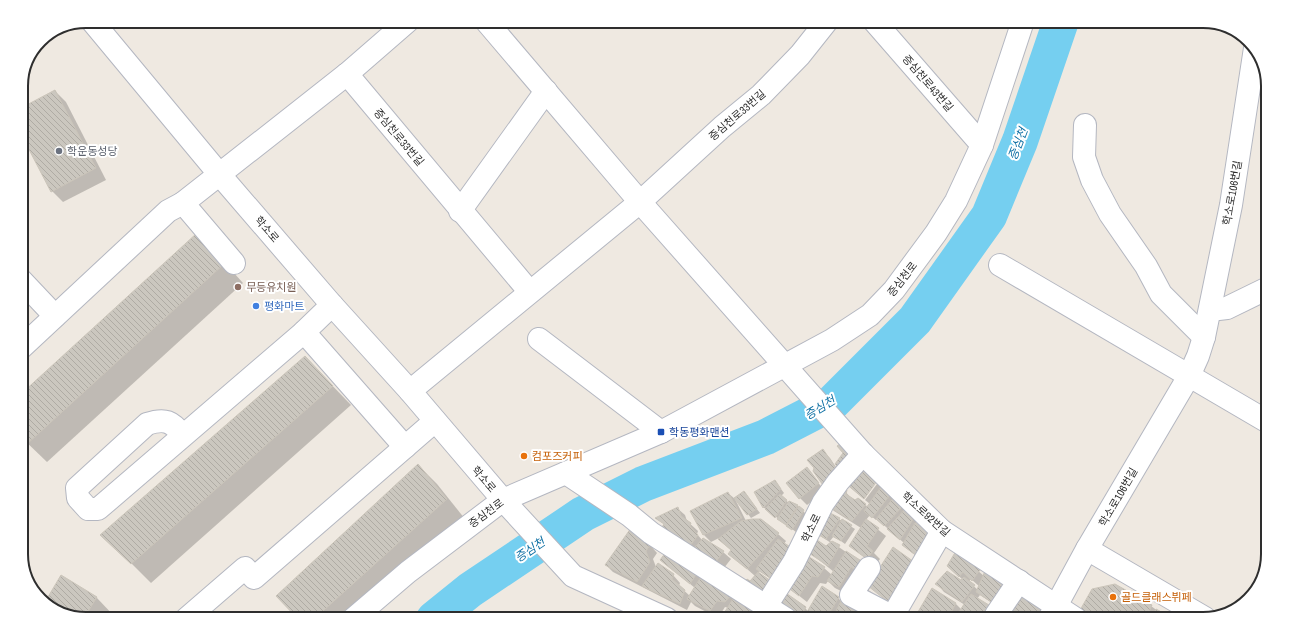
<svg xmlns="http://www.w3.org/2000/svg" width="1289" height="640" font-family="'Archivo Narrow','Noto Sans KR',sans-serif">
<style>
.shadow{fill:#0003;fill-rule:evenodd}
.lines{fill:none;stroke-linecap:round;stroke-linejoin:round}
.river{stroke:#75cff0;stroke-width:36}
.building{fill:url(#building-back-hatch);stroke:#cbc5ba}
.minor-casing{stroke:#b4b7c1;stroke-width:24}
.minor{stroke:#fff;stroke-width:22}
.worship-dot{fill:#6b7280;stroke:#fff;stroke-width:1.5}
.education-dot{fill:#8d6e63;stroke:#fff;stroke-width:1.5}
.shop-dot{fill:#3f7fe0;stroke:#fff;stroke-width:1.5}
.transit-dot{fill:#1a4fb4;stroke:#fff;stroke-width:1.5}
.food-dot{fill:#e8710a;stroke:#fff;stroke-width:1.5}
.labels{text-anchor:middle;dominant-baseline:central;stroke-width:4;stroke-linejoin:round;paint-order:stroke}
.street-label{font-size:11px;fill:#2e2e2e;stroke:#fff}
.worship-label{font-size:11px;fill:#5b616d;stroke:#fff;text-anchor:start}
.education-label{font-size:11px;fill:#785e54;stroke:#fff;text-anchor:start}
.shop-label{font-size:11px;fill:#366cbe;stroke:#fff;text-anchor:start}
.transit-label{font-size:11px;fill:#164399;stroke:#fff;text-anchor:start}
.food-label{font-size:11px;fill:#c56008;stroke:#fff;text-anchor:start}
.water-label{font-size:12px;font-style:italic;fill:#0d6fa3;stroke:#fff}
.rim{fill:none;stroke:#2e2e2e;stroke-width:2}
</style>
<defs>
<pattern id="building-back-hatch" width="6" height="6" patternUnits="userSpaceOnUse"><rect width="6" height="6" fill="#cbc7bf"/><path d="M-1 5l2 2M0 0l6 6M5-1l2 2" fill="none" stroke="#afaba4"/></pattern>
</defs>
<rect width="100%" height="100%" fill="#efe9e1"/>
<g class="shadow">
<path d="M55 91 66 102 106 180 63 202 52 191Z"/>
<path d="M216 253 243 283 47 462 21 437Z"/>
<path d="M324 377 351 405 151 583 121 553Z"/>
<path d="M823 451 830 458 845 481 859 464 872 474 874 473 918 520 915 524 924 528 925 523 937 534 940 546 928 565 911 552 903 545 904 543 877 519 876 520 870 515 866 520 886 536 874 553 880 559 875 565 850 546 861 528 834 511 827 504 833 494 814 471 815 468 809 460ZM878 478 880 480 865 500 870 504 868 507 858 499 855 501 853 500 842 488 847 484 864 498Z"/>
<path d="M418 465 437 484 465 519 354 619H300Z"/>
<path d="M806 468 825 491 807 505 800 498Z"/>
<path d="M778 485 784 493 781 496 789 503 798 506 806 514 796 532 763 507Z"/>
<path d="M728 493 735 499 746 521 761 520 778 534 786 541 784 544 798 556 786 574 790 578 783 588 760 571 757 573 779 589 766 601 744 585 748 580 750 582 755 576 730 554 732 551 719 538 711 542 704 535 691 511Z"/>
<path d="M747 496 760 513 751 518 748 514Z"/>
<path d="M677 508 685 515 687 521 698 531 697 534 702 540 723 552 731 559 720 573 657 518Z"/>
<path d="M839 519 855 529 845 544 834 536 830 541 862 563 847 594 835 588 828 581 826 584 820 583 807 602 788 587 824 568 832 575 834 572 808 551 827 548 831 543 816 533Z"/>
<path d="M650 545 657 553 653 559 656 567 673 575 680 583 679 586 690 596 695 588 661 560 669 549 775 619H724L722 617 728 608 725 607 718 618 695 606 691 602 687 610 613 572 606 565Z"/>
<path d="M957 553 984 576 986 573 1009 587 1016 594 1017 592 1051 619H918L916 617 932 589 956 604 962 610 965 605 944 592 937 584 947 572 962 582 963 580 948 566ZM971 579 980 587 978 590 969 582ZM980 595 1001 609 1004 604 1009 603 1001 615 977 599Z"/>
<path d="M62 577 97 598 115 617 114 619H86L58 612 46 602Z"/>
<path d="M864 587 881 599 864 597Z"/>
<path d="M838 598 842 602 888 619H799L781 606 805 608 808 611Z"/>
<path d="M1151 606 1169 619H1087L1080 612Z"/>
</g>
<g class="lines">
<path class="river" d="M434 619 470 590 583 514 643 484 766 437 832 403 915 320 989 216 1020 141 1061 21"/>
</g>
<g class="building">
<path d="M55 90 96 168 51 192 21 134V108Z"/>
<path d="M197 233 224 264 27 444 21 438V394Z"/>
<path d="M305 356 333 386 131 564 100 535Z"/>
<path d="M844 441 857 457 841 471 835 464 843 453 837 446Z"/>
<path d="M823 449 841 476 825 488 813 471 814 468 807 460Z"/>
<path d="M859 462 880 477 864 499 844 482Z"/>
<path d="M418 464 447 499 314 619H298L276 596Z"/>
<path d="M807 467 819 483 799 499 786 483Z"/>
<path d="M775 480 781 489 763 508 754 492Z"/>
<path d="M839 484 847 490 846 494 855 500 858 498 866 504 852 521 825 504Z"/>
<path d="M883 484 893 491 872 518 864 511Z"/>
<path d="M744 491 757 509 747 515 734 498Z"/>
<path d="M728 492 742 518 703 535 690 511Z"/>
<path d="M780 494 787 500 775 518 765 509Z"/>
<path d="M896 495 905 504 884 526 876 519Z"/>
<path d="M789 501 798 505 786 525 777 519Z"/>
<path d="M799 506 804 510 792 530 786 526Z"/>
<path d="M678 507 681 516 691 523 690 526 698 535 687 550 659 532 664 524 655 518Z"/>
<path d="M907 507 915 516 900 540 887 529Z"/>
<path d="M826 511 840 518 826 539 815 533Z"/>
<path d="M752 519H761L779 533 747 569 728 554 731 550 718 539 741 521Z"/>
<path d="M842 519 852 525 841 541 832 536Z"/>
<path d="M866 519 879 528 867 546 873 551 867 559 849 546Z"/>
<path d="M915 523 923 526 933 538 921 559 902 545Z"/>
<path d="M631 528 650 545 646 551 650 562 637 582 605 565Z"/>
<path d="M703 538 724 551 712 567 691 552Z"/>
<path d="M814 538 826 546 832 541 840 545 828 566 806 551Z"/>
<path d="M778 539 792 548 775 581 756 569Z"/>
<path d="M893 547 917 564 892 605 868 586Z"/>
<path d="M669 548 699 570 690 584 660 560Z"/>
<path d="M846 551 863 562 857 571 851 567 839 587 827 581Z"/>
<path d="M956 551 980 570 972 581 963 572 959 577 947 566Z"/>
<path d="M806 555 825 567 818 577 812 576 799 596 787 587Z"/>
<path d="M658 563 674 574 672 579 685 590 680 604 642 586Z"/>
<path d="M947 571 961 580 964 577 975 585 962 602 935 584Z"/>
<path d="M985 571 1009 586 993 603 976 592Z"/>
<path d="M704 572 733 593 725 602 717 601 710 611 687 599Z"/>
<path d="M758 572 777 585 762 599 742 585 747 579 750 581Z"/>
<path d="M61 575 97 597 84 618 58 612 45 602Z"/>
<path d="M1115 584 1152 605 1146 619H1091L1079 612 1092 589Z"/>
<path d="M822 586 839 597 826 619H803Z"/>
<path d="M932 588 956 603 948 619H918L915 617Z"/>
<path d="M783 591 806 607 799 619 777 603Z"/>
<path d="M1017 591 1049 616 1047 619H1004Z"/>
<path d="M736 594 755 607 748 619 721 618Z"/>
<path d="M971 594 997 610 991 619H954Z"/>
<path d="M843 597 866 608 859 619H832Z"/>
<path d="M1156 609 1167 615 1166 619H1151Z"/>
</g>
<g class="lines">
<defs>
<g id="minor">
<path d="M92 21 220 175 332 305 410 391 503 500 573 576 667 619"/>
<path d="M486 21 640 202 863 454 942 531 1076 619"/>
<path d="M874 21 982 145"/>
<path d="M347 74 529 291"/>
<path d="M1085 125 1084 157 1092 180 1110 214 1146 266 1161 294 1204 337"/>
<path d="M460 211 546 91"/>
<path d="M234 263 183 203 347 74 408 21"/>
<path d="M1000 265 1268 422"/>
<path d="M21 280 55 316"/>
<path d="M1210 310 1227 308 1268 288"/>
<path d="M304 332 405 447"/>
<path d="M539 339 661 432"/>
<path d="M21 348 168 211 183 203"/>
<path d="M410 391 640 202 722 127 761 95 800 55 827 21"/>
<path d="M183 436C172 421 165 418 147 424L77 488 78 498 88 509H98L304 332 332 305"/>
<path d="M566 473 629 515 651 533 786 619"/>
<path d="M1087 549 1205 618"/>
<path d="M869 568 851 595 897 619"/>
<path d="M766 606 794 562 823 503 838 482 863 454"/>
<path d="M996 615 1019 581"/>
<path d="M186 619 245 568 254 578 435 421"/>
<path d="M353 619 408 572 503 500 661 432 832 340 870 315 894 290 936 233 956 201 982 145 1023 21"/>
<path d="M891 619 942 531"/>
<path d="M1049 619 1087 549 1189 376 1198 356 1204 337 1231 205 1255 48"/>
</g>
</defs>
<use href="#minor" class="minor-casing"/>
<use href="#minor" class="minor"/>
</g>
<circle class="worship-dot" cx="59" cy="151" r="4"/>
<circle class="education-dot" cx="238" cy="287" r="4"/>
<circle class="shop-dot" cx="256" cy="306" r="4"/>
<rect class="transit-dot" x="657" y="428" width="8" height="8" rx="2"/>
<g class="food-dot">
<circle cx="524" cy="456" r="4"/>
<circle cx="1113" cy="597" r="4"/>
</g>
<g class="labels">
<g class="street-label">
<text transform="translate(928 83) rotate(49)">증심천로43번길</text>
<text transform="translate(737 115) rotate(-41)">증심천로33번길</text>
<text transform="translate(399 137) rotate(50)">증심천로33번길</text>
<text transform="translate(1232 193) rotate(-80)">학소로106번길</text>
<text transform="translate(267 229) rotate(49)">학소로</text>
<text transform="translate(902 279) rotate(-52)">증심천로</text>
<text transform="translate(484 479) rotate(49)">학소로</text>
<text transform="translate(1118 497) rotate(-60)">학소로106번길</text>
<text transform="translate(486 513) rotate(-36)">증심천로</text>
<text transform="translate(926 514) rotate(42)">학소로92번길</text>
<text transform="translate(811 528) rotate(-64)">학소로</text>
</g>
<g class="worship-label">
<text x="67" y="151">학운동성당</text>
</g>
<g class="education-label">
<text x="246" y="287">무등유치원</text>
</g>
<g class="shop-label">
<text x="264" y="306">평화마트</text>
</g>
<g class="transit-label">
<text x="669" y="432">학동평화맨션</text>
</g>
<g class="food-label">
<text x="532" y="456">컴포즈커피</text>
<text x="1121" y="597">골드클래스뷔페</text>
</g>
<g class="water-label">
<text transform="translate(1018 144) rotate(-69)">증심천</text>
<text transform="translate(820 408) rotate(-31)">증심천</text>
<text transform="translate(530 550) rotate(-34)">증심천</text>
</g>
</g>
<path d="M0 0H1289V640H0ZM86 28H1203A58 58 0 0 1 1261 86V554A58 58 0 0 1 1203 612H86A58 58 0 0 1 28 554V86A58 58 0 0 1 86 28Z" fill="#fff" fill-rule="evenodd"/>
<path class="rim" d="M86 28H1203A58 58 0 0 1 1261 86V554A58 58 0 0 1 1203 612H86A58 58 0 0 1 28 554V86A58 58 0 0 1 86 28Z"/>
</svg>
